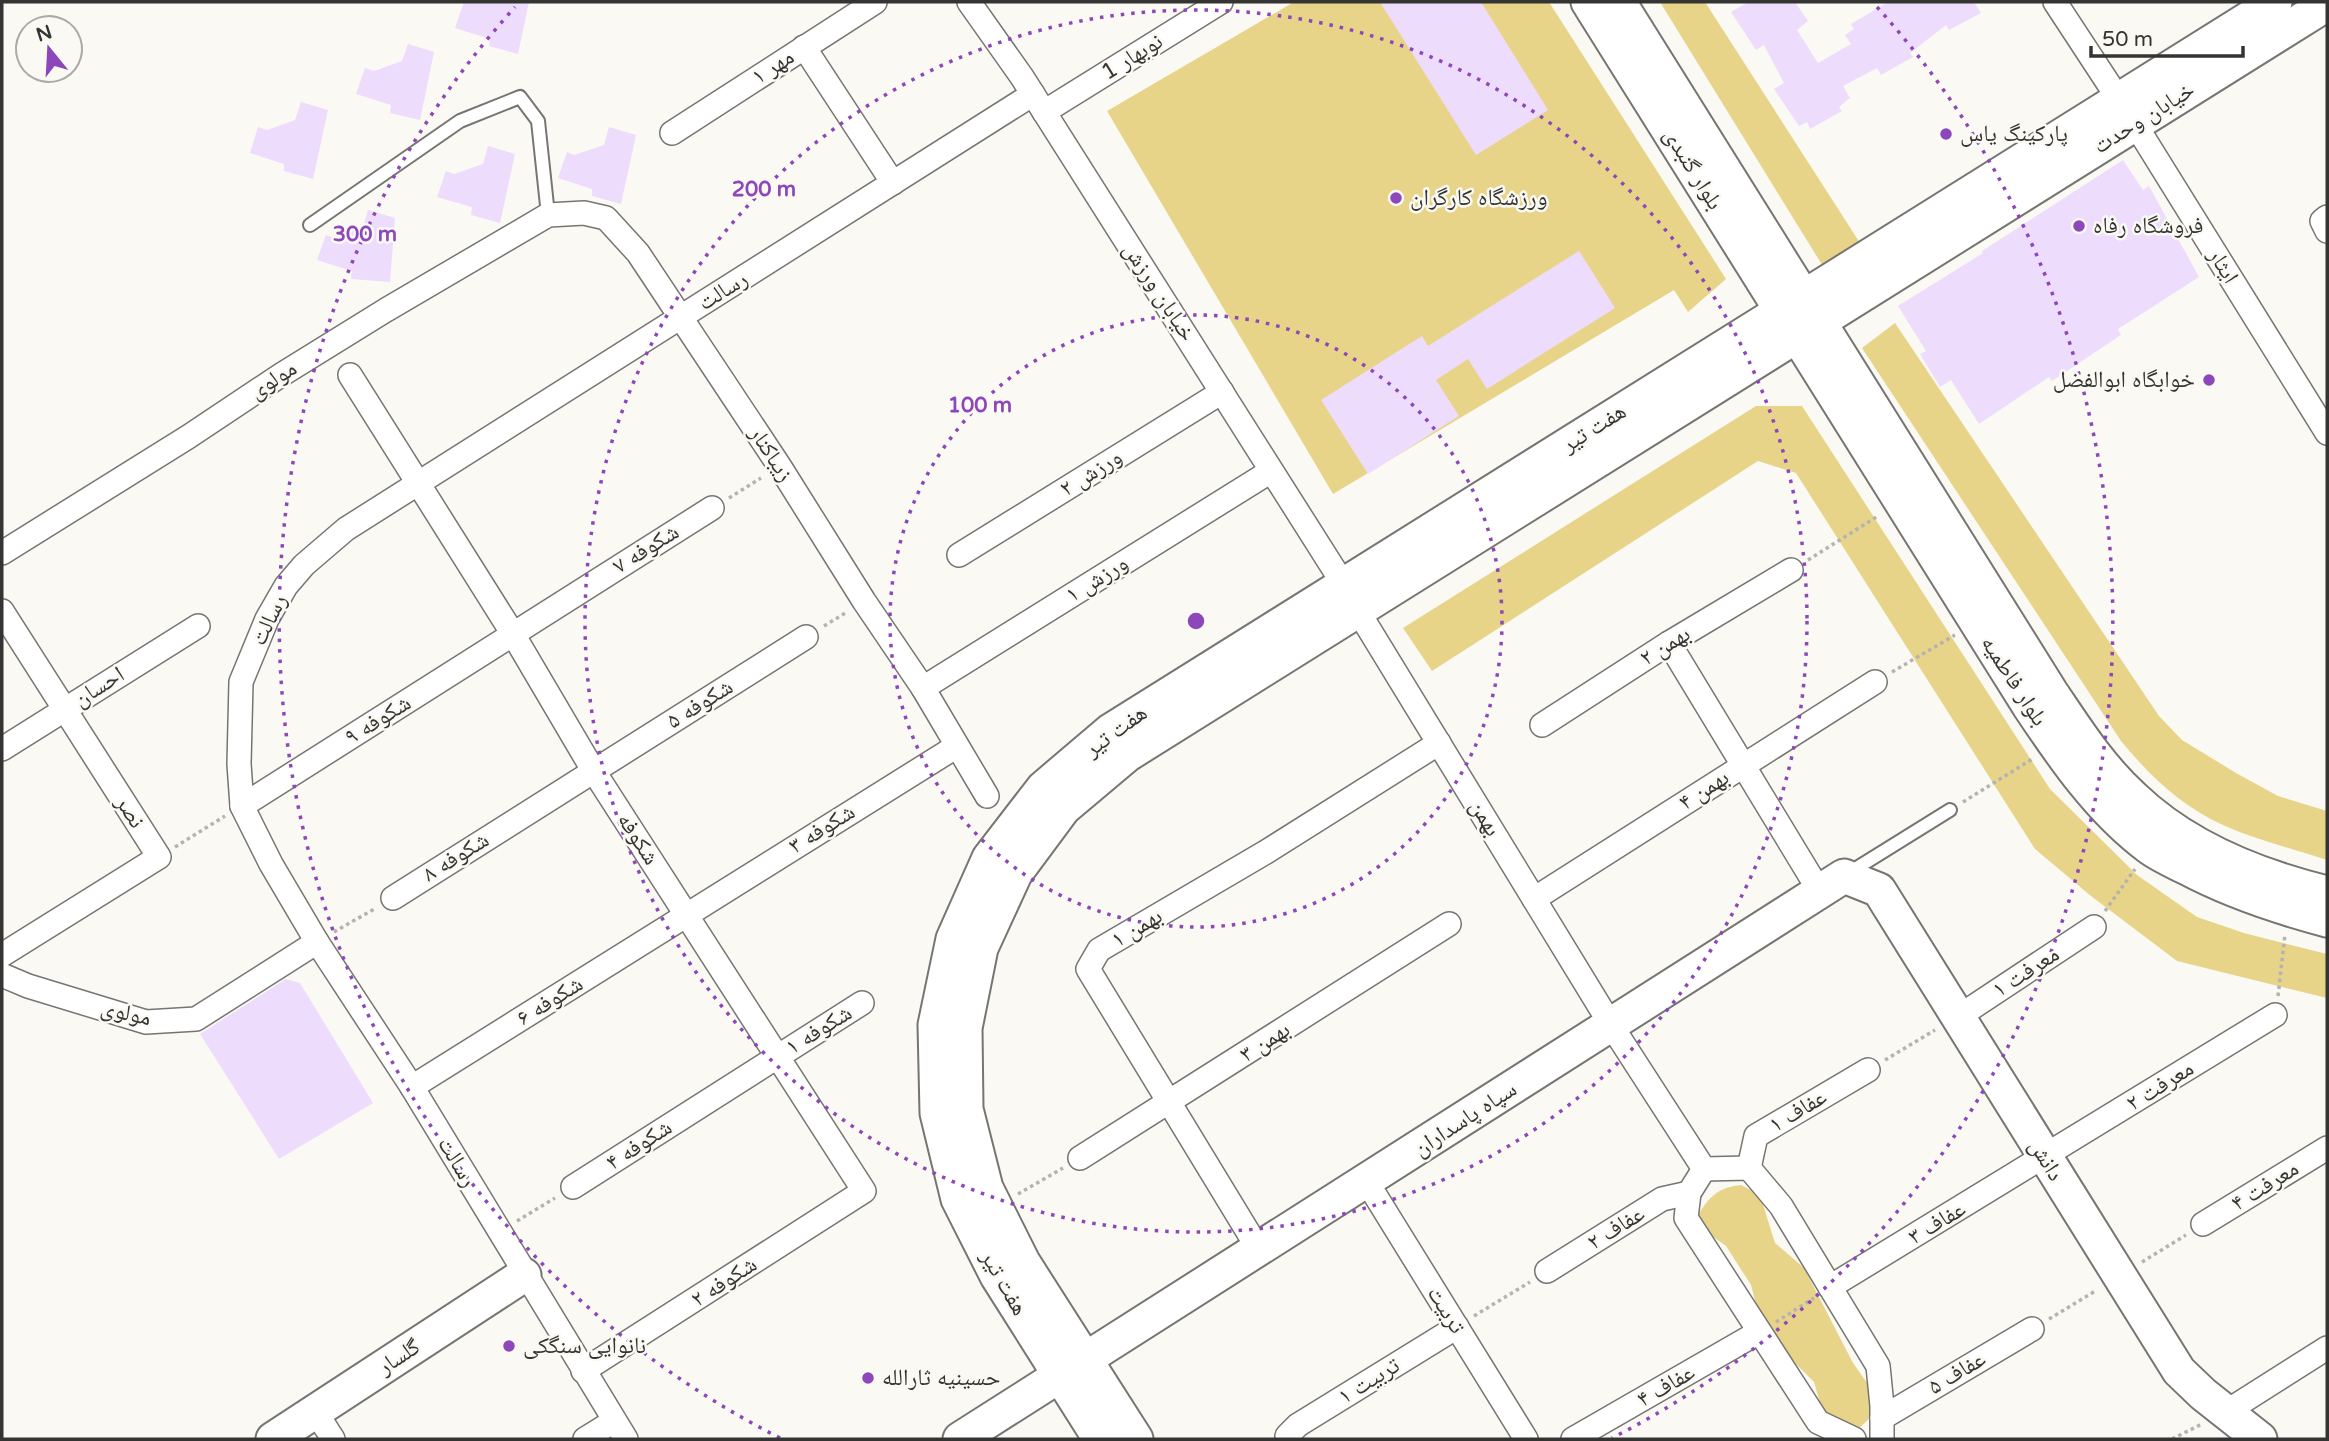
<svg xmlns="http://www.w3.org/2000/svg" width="2329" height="1441" font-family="'Varela Round','Noto Naskh Arabic',sans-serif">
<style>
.green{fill:#e8d489}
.building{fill:#eedcfd}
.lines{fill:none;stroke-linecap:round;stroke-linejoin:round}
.lane-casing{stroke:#767571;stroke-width:16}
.street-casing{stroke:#767571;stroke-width:26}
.secondary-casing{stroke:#767571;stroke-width:37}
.path{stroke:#b4b3af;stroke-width:3.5;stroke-dasharray:3.5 3.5;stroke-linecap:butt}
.lane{stroke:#fff;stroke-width:12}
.street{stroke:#fff;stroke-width:23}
.secondary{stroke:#fff;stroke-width:33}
.ring{fill:none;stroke:#8d47ba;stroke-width:3.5;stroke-dasharray:3.5 7}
.poi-dot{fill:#8d47ba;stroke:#faf9f4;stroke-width:2.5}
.labels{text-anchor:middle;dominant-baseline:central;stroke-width:5;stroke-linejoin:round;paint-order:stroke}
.street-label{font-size:23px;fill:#343432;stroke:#faf9f4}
.poi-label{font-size:23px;fill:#343432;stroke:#faf9f4;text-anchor:start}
.centre{fill:#8d47ba;stroke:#faf9f4;stroke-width:3.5}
.ring-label{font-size:21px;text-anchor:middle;font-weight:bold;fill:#8d47ba;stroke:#faf9f4;stroke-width:5;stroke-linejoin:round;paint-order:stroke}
</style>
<rect width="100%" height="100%" fill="#faf9f4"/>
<g class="green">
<path d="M1294 2H1549L1726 279 1688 312 1674 290 1333 494 1107 111Z"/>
<path d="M1660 2H1705L1860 243 1824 268Z"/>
<path d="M1895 323 2159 716 2182 740 2236 773 2278 796 2327 811V860C2294 849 2257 840 2225 826 2182 807 2150 776 2121 741L1862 348Z"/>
<path d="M1756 406H1802L2050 789 2137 875 2197 917 2244 933 2327 954V998L2177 961 2091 896 2035 849 1796 473 1758 461 1432 671 1403 628Z"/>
<path d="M1741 1185 1760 1195 1775 1243 1804 1268 1853 1363 1872 1390 1871 1417 1857 1430 1823 1413 1814 1382 1785 1353 1757 1308 1751 1285 1726 1246 1705 1231 1699 1214C1709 1196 1720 1187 1741 1185Z"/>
</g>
<g class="building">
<path d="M464 2H529L518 54 489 46 490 39 455 28Z"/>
<path d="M1380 2H1481L1548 110 1476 155Z"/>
<path d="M1748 2H1795L1808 21 1797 30 1818 63 1851 44 1845 35 1854 29 1851 24 1888 2H1974L1981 13 1949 30 1946 25 1910 53 1913 57 1881 75 1877 68 1843 86 1850 98 1839 107 1842 111 1810 129 1807 122 1799 126 1774 89 1784 83 1764 45 1756 50 1731 12Z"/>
<path d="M408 44 434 52 420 120 390 113 391 105 356 94 365 68 374 71 402 61Z"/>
<path d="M301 102 328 110 313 179 284 171V164L250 153 258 127 267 130 295 120Z"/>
<path d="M609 127 636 135 621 204 592 196V189L558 178 567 152 574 155 604 145Z"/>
<path d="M488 146 515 154 500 223 471 215 472 207 437 197 446 171 454 174 483 164Z"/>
<path d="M2123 160 2143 190 2149 186 2199 277 2118 329 2121 335 2052 381 2049 377 1979 424 1951 380 1940 387 1920 354 1926 351 1898 306 1983 253 1982 251Z"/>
<path d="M368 210 395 218 390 282 351 279 352 271 317 260 326 235 334 238 363 227Z"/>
<path d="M1579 251 1615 308 1487 389 1468 359 1436 380 1459 416 1368 474 1321 400 1422 336 1428 346Z"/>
<path d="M286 979 300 983 373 1103 279 1159 200 1034Z"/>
</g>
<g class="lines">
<defs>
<g id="lane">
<path d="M310 225 460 121 520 97 538 121 548 215"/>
<path d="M1847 874 1950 810"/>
</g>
<g id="street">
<path d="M969 2 1022 77 1344 585"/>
<path d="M2055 2 2135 124 2327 433"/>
<path d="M804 47 893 183"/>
<path d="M1044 112 1221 2"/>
<path d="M672 133 875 2"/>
<path d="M2327 217 2322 221 2327 231"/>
<path d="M350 375 513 634 593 770 864 1191 583 1371"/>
<path d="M2 553 188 437 281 375 386 310 548 215 584 213 606 218 638 253 780 467 864 601 923 688 987 796"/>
<path d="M959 555 1222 392"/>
<path d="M2 611 159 857 2 955"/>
<path d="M1358 611 1611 1025 1704 1169"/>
<path d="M1669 643 1820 892"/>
<path d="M923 688 1271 471"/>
<path d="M1542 725 1669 643 1791 570"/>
<path d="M2 749 198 626"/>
<path d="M242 806 712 508"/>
<path d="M393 898 806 637"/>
<path d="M1534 899 1875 682"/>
<path d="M2 975 28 986 146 1022 196 1019 317 942"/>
<path d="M1958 1017 2094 927"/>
<path d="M412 1087 957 746"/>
<path d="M1080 1158 1449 924"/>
<path d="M1749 1168 1756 1136 1868 1070"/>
<path d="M1704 1169 1749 1168 1781 1206 1878 1366 1882 1406V1439"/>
<path d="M1704 1169 1689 1193 1686 1218 1818 1422 1854 1439"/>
<path d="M1367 1182 1526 1439"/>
<path d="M573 1187 862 1003"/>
<path d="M2203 1224 2327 1148"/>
<path d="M1259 1250 1088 969 1099 950 1266 852 1439 743"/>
<path d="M1547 1271 1662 1199 1689 1193"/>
<path d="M1830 1287 2275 1015"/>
<path d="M315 1411 333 1439"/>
<path d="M2226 1412 2327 1348"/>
<path d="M1882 1418 2032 1329"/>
<path d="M585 1439 614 1421"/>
<path d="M626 1439 412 1087 317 942 271 864 242 806 239 764 241 682 267 619 286 586 304 565 346 529 1033 94"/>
<path d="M1289 1439 1287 1436 1298 1425 1457 1327"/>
<path d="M1573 1439 1759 1332"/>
</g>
<g id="secondary">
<path d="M1588 2 2029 706C2063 757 2100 811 2150 848 2161 856 2175 862 2187 868 2232 892 2278 907 2327 920"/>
<path d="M1619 2 2051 692C2076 729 2100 767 2133 797 2186 848 2257 876 2327 893"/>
<path d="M273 1439 524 1275"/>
<path d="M960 1439 1844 876 1879 890 2179 1371 2203 1394 2260 1439"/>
<path d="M1100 1439 997 1276 958 1199 937 1113 935 1025 953 939 989 858 1043 788 1110 731 2275 2"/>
<path d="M1136 1439 1023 1262 986 1188 966 1109 965 1028 981 948 1015 874 1064 808 1127 755 2327 4"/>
</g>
</defs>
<use href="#lane" class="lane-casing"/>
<use href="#street" class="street-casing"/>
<use href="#secondary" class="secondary-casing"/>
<g class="path">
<path d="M729 498 761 478"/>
<path d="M1808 560 1878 516"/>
<path d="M824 626 847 612"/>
<path d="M1892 672 1955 635"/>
<path d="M1963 802 2034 758"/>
<path d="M175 847 225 816"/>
<path d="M2105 911 2135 869"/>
<path d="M334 932 376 908"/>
<path d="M2278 996 2285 934"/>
<path d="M1885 1060 1935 1030"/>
<path d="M1018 1194 1063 1168"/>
<path d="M517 1221 555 1198"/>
<path d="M2142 1262 2186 1235"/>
<path d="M1474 1316 1530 1282"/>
<path d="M2049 1319 2097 1290"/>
<path d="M1776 1322 1814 1298"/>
<path d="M2172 1439 2202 1424"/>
</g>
<use href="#lane" class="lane"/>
<use href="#street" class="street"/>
<use href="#secondary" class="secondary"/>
</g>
<g class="ring">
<circle cx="1196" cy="621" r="306"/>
<circle cx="1196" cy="621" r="611"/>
<path d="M780 1438A917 917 0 0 1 515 7M1877 7A917 917 0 0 1 1612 1438"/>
</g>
<g class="poi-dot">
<circle cx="1946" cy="134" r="7"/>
<circle cx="1396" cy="198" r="7"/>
<circle cx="2079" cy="226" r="7"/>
<circle cx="2209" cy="380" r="7"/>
<circle cx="509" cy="1346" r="7"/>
<circle cx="868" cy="1378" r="7"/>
</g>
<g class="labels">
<g class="street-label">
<text transform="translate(1132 57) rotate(-32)">نوبهار 1</text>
<text transform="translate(773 67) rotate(-33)">مهر ۱</text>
<text transform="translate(2144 118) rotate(-32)">خیابان وحدت</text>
<text transform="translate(1693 169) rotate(58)">بلوار گنبدی</text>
<text transform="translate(2223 266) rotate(58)">ایثار</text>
<text transform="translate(723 291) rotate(-32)">رسالت</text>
<text transform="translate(1159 292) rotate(57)">خیابان ورزش</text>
<text transform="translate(273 380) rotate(-33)">مولوی</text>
<text transform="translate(1594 428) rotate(-32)">هفت تیر</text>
<text transform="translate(771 454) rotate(57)">زیباکنار</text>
<text transform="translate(1091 473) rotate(-32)">ورزش ۲</text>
<text transform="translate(646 549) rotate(-32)">شکوفه ۷</text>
<text transform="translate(1097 579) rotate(-32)">ورزش ۱</text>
<text transform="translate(269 620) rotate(-64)">رسالت</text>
<text transform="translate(1665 646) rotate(-32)">بهمن ۲</text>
<text transform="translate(2014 681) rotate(57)">بلوار فاطمیه</text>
<text transform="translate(99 687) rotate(-32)">احسان</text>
<text transform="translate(700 704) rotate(-32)">شکوفه ۵</text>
<text transform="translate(378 720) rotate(-32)">شکوفه ۹</text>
<text transform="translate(1116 731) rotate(-36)">هفت تیر</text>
<text transform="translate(1704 790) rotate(-33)">بهمن ۴</text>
<text transform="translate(130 812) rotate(57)">نصر</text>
<text transform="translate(1485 818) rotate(59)">بهمن</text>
<text transform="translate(822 829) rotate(-32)">شکوفه ۳</text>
<text transform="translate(638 839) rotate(57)">شکوفه</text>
<text transform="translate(456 857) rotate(-32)">شکوفه ۸</text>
<text transform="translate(1137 928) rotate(-31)">بهمن ۱</text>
<text transform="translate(2026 972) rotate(-33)">معرفت ۱</text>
<text transform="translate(550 1001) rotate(-32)">شکوفه ۶</text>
<text transform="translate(126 1013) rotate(13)">مولوی</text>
<text transform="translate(819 1030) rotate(-32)">شکوفه ۱</text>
<text transform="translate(1265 1042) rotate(-33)">بهمن ۳</text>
<text transform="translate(2160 1086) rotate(-32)">معرفت ۲</text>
<text transform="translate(1798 1111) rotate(-31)">عفاف ۱</text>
<text transform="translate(1465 1119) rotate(-33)">سپاه پاسداران</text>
<text transform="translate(639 1145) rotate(-33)">شکوفه ۴</text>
<text transform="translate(2046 1160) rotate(58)">دانش</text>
<text transform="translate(457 1162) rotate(59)">رسالت</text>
<text transform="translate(2265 1186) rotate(-32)">معرفت ۴</text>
<text transform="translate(1937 1223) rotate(-31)">عفاف ۳</text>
<text transform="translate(1616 1228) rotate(-32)">عفاف ۲</text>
<text transform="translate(724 1282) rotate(-33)">شکوفه ۲</text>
<text transform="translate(1004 1283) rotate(60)">هفت تیر</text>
<text transform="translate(1446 1310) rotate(58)">تربیت</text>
<text transform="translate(399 1357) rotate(-33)">گلسار</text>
<text transform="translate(1957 1373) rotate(-31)">عفاف ۵</text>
<text transform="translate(1369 1381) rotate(-32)">تربیت ۱</text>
<text transform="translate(1666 1386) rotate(-30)">عفاف ۴</text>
</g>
<g class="poi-label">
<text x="1960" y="134">پارکینگ یاس</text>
<text x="1410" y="198">ورزشگاه کارگران</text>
<text x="2093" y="226">فروشگاه رفاه</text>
<text x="2195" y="380" text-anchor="end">خوابگاه ابوالفضل</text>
<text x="523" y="1346">نانوایی سنگکی</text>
<text x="882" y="1378">حسینیه ثارالله</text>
</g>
</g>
<circle cx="1196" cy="621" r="10" class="centre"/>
<g class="ring-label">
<text x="764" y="196">200 m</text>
<text x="365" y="241">300 m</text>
<text x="980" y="412">100 m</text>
</g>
<rect width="2329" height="1441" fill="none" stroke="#343432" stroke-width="7"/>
<g transform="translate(49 49) rotate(342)"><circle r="33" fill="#faf9f4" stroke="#abaaa6" stroke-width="2"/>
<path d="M0-5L12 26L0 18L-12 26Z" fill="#8d47ba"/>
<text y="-10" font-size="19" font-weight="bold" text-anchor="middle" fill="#343432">N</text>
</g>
<path d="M2091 46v10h152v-10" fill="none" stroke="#343432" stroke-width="3.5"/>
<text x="2102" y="46" font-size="21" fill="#343432" stroke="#faf9f4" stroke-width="5" paint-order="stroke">50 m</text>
</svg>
